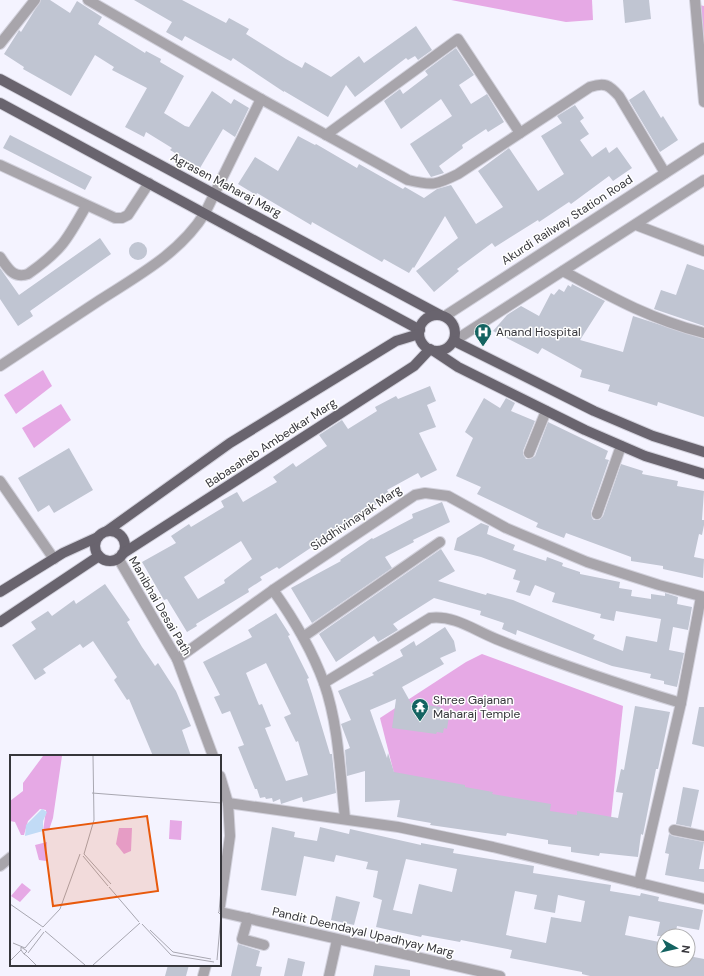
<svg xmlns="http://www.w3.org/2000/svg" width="704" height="976" font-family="'DM Sans',sans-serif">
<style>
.green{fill:#e6a9e5}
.building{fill:#c0c5d2;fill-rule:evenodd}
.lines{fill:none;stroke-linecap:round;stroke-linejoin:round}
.minor-casing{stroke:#d2d1dc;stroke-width:12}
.major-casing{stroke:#d2d1dc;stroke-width:12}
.minor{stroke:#a8a5ab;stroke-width:10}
.major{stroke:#69646e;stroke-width:10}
.labels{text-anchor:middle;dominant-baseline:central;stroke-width:3;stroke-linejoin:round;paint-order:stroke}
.street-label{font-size:12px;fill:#36363b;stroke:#fff}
.poi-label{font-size:12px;fill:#36363b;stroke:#fff;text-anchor:start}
.inset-road{fill:none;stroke:#a8a7b1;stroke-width:1}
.view{fill:#e8590c;fill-opacity:0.15;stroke:#e8590c;stroke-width:2}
.inset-edge{fill:none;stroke:#36363b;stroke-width:2}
</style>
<rect width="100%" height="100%" fill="#f4f3ff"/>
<g class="green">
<path d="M451 0H592L593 20 566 22Z"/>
<path d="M695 4 704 6V63Z"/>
<path d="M43 370 52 386 16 414 4 395Z"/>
<path d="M61 404 71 420 34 448 22 428Z"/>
<path d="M482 654 623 706 610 827 396 781 380 718 466 662Z"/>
</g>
<g class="building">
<path d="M41 0H50L70 13 77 1 102 17 98 24 145 53 146 51 161 59 160 62 184 76 164 113 185 126 189 127 212 91 231 104 234 99 249 108 235 137 223 129 200 168 170 150 172 148 146 132 144 137 125 127 147 88 112 70 114 67 95 55 71 96 23 69 24 67 4 54 18 32 19 30 21 32Z"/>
<path d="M134 0H182L226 23 229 18 249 29 246 34 286 59 302 68 305 62 331 77 359 56 364 63 416 26 432 50 418 60 415 56 408 60 406 58 355 97 346 85 328 117 284 91V92L233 58 231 61 185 36 182 41 166 32 172 22Z"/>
<path d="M623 0H649L651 19 625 23Z"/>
<path d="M456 48 474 75 459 85 471 104 487 94 504 122 488 132 486 129 462 145 463 148 439 166 444 173 431 177 410 144 452 116 441 99 401 129 384 101 400 89 403 94 428 75 425 71Z"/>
<path d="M644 90 661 118 663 116 678 140 660 152 629 100Z"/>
<path d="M575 105 584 118 580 121 589 134 580 140 592 157 606 147 609 153 617 147 632 168 613 181 609 176 571 204 569 202 539 222 538 220 495 247 492 243 457 269 459 271 434 292 416 271 458 238 445 216 414 268 413 267 409 273 384 259 382 262 312 222 311 225 257 193 256 195 238 184 255 157 278 171 298 136 315 145 316 144 357 168 359 164 403 189 405 187 424 198 437 189 451 185 476 224 503 207 478 171 509 148 538 191 564 174 541 136 562 123 557 116Z"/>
<path d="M10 135 92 177 85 190 3 148Z"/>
<path d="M100 238 111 254 30 311 33 316 18 326 0 299V268L19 295Z"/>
<circle cx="138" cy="251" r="9"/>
<path d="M687 264 704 270V326L654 309 661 290 676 295Z"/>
<path d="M572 284 605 301 580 340 623 352 633 316 704 339V417L658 402 657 406 608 391 610 385 580 377 582 370 542 348 538 354 493 331 507 315 521 306 539 316 551 293 554 295 559 289 564 292 568 285 571 287Z"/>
<path d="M430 386 436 401 427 405 436 427 419 433 437 470 421 478 418 473 387 490 390 495 279 569 277 567 260 577 262 580 248 589 249 592 196 624 197 626 187 632 167 599 164 600 142 562 176 543 171 536 189 524 191 527 224 507 221 501 237 492 243 502 277 482 273 477 293 463 296 467 327 446 319 435 342 420 348 429 377 411 375 407 396 396 398 399ZM241 541 252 559 224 580 225 583 198 599 184 577Z"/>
<path d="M484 398 500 408 506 398 515 403 511 411 535 421 523 451V454L526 459H530L535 456 548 422 608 451 605 459 609 460 591 512 592 518 594 520H599L603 516 621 464 643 471 642 474 678 481 677 486 704 491 702 520H704V525L702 535 699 534 694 557 704 559 703 578 663 569V566L631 561V557L566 533 564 538 536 527 538 523 477 494 481 487 456 476 473 438 465 432Z"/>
<path d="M69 448 93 490 54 513 49 505 38 512 18 478Z"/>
<path d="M442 502 450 522 413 540 414 542 385 557 392 568 312 623 291 588 341 561 340 560 372 538 373 539 413 518 412 514Z"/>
<path d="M481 523 489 526 487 534 515 545 513 550 546 561 547 557 563 563 562 566 580 572V574L620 582 619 588 632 590 631 596 651 599V594L665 596V593L678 597 677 604 692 607 688 630 673 627 669 650 684 653 677 687 664 684V681L650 678 651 674 612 666 517 630 516 635 502 629 504 623 480 615 481 611 434 598 393 624 398 630 378 642 374 636 336 662 319 634 441 549 455 571 438 581 486 595 487 593 513 600 595 635 593 639 623 651 626 636 657 642 661 619 616 611 614 621 600 618 601 614 552 602 555 593 535 585 530 596 516 592 520 581 513 579 516 570 481 557 454 550 457 538Z"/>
<path d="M105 584 130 620 127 622 142 647 155 666 158 663 176 691 191 726 182 730 191 756H153L129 699 127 700 114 680 117 677 93 641 83 648 80 644 43 669 46 673 35 680 12 645 36 629 31 622 48 611 52 616 74 600 76 604Z"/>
<path d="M276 613 290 635 288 636 309 678 307 679 312 694 330 754H332L336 793 303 802 302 797 281 804 280 799 273 802 272 798 266 799 265 797 260 798 257 789H255L238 747 244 745 230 711 222 714 214 697 220 695 203 662 252 637 248 630ZM266 663 291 714 284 717 296 742 298 741 308 775 286 781 265 728 271 726 262 704 259 705 246 673Z"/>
<path d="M445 627 454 641 456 651 440 658 444 664 402 687 411 703 441 707 440 715 449 716 447 729 444 728 443 733 437 732 436 734 392 728 396 699 370 710 387 758 388 753 394 772 465 785V787L493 792 492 794 551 804 550 811 577 815V811L618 818 623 793 616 792 621 769 624 770 635 706 670 712 658 769H656L643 835 641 834 638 857 600 853 599 856 571 852V847L548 844V840L507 833 506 836 430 825 431 823 397 817 400 800 365 802V771L347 776 345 750 350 748 341 724 351 720 338 691 374 675 372 673 403 656 400 650 414 641 416 646Z"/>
<path d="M699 707H704V747L692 744Z"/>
<path d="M683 787 699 790 691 827 676 824Z"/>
<path d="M272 827 295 832 294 837 317 841 320 827 349 834 350 829 421 845V843L454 849 453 853 534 866 533 873 611 885 610 891 640 896 641 893 659 897 658 901 703 910 699 930 677 926 675 936H657L660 922 629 916 625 935 664 943V960H688L689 956 704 959V976H590L582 974V972L510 958 512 950 461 940 460 942 422 935 421 937 376 927 382 900 373 897 378 871 366 869 368 862 336 855 334 862 304 856 296 896 261 890ZM406 859 457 869 452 892 419 884 412 914 393 910ZM515 891 537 895 534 909 555 913 558 895 585 901 581 922 551 917 546 943 506 935Z"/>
<path d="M669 834 673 836 704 842 699 869H704V882L665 875 669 854 665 853Z"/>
<path d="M336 896 360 902 354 925 331 920Z"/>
<path d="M238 944 260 951 256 966 262 967 260 976H231Z"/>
<path d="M288 958 305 962 302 976H284Z"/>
<path d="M168 965H189L186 976H165Z"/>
<path d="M375 965 410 970V976H373Z"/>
</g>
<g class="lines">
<defs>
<g id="minor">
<path d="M88 0 261 99 408 180C433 186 436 185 458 174L590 87C605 82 609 85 619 96L665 173"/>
<path d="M695 0 704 102"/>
<path d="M0 44 35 0"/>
<path d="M326 135 458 39 520 133"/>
<path d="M0 165 115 218H122L128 215 149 183"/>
<path d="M636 225 704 251"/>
<path d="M0 257C8 268 13 279 28 274 61 251 67 240 86 206"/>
<path d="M563 271C611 297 650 319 704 333"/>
<path d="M445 316 704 148"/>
<path d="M454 341 704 180"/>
<path d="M0 366C33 344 67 322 100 300 139 275 180 253 205 213L261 99"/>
<path d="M529 453 546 411"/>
<path d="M0 481 54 559"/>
<path d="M597 514 621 446"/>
<path d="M118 558 177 659 213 756"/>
<path d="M273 590C293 618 312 650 324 683 339 726 340 774 345 818"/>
<path d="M303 637 440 542"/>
<path d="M177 659 273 590 415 495 425 493 448 496 506 528 587 562 659 585 704 597"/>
<path d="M324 683 430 618C454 615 474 630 496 639 556 663 618 684 681 703"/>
<path d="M220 776 228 803 230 836 220 906"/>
<path d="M228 803 398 827 493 847 704 899"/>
<path d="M674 830 704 836"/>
<path d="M0 866 11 857"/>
<path d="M639 883 681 703 701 597"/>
<path d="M220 912 500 976"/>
<path d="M248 918 242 939 264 945"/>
<path d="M203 976 206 965"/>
<path d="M329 976 337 940"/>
</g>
<g id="major">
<path d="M0 79 440 315"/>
<path d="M0 103 420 330"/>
<circle cx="437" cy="333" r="18"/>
<path d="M454 341 594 411 653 436 704 452"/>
<path d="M434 351 458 367 585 430 645 456 704 474"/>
<path d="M107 531 230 443 396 341 419 334"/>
<circle cx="110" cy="546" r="15"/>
<path d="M122 554 414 366 430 349"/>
<path d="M0 592 63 553 98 537"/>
<path d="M0 622 99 556"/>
</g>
</defs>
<use href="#minor" class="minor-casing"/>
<use href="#major" class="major-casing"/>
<use href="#minor" class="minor"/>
<use href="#major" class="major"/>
</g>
<defs>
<symbol id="hospital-pin" viewBox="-11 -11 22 30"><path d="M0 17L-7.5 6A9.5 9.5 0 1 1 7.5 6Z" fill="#146361" stroke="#fff"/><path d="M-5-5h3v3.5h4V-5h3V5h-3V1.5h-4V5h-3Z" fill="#fff"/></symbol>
<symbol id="temple-pin" viewBox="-11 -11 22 30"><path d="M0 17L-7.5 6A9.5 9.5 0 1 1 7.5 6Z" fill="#146361" stroke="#fff"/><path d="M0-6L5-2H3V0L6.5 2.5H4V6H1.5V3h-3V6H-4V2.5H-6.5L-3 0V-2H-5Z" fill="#fff"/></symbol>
</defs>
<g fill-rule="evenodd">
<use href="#hospital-pin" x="473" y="322" width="20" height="27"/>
<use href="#temple-pin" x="410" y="697" width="20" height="27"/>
</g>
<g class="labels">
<g class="street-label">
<text transform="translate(226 185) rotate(28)">Agrasen Maharaj Marg</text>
<text transform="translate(567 220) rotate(-33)">Akurdi Railway Station Road</text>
<text transform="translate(271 443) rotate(-33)">Babasaheb Ambedkar Marg</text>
<text transform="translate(356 518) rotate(-34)">Siddhivinayak Marg</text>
<text transform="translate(160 606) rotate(60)">Manibhai Desai Path</text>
<text transform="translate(363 932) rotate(13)">Pandit Deendayal Upadhyay Marg</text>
</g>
<g class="poi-label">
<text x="496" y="332">Anand Hospital</text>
<text x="433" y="700">Shree Gajanan<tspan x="433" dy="14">Maharaj Temple</tspan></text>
</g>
</g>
<g transform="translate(10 755)">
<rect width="211" height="211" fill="#f4f3ff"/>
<path d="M33 1H52L43 63 39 75 33 76 36 55 30 54 18 66 14 80H11L5 67 0 66V46L13 36V28ZM160 65 172 66 171 85 159 84ZM109 73H122L121 96 114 99 106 89ZM37 87 36 106 29 105 25 90ZM12 128 21 135 10 147 1 141Z" fill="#e6a9e5"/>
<path d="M32 54 37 57 33 66V76L15 81 16 70Z" fill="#c1dbf6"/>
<path class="inset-road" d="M82 38 211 48M74 99 84 65 83 1M74 99 101 129M73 101 98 131M99 132 129 167M0 149 33 172M209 157 211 134M132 169 161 200 204 207M33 172 50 154 70 99M140 175 163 197 201 204M35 176 75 210M3 188 15 193M15 193 31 174M18 198 34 177M14 199 17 196 11 192V195L14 199 17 201 26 210M207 205 211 160 208 157M0 206 11 195M83 210 130 168"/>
<path class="view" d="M137 61 148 136 43 151 33 75Z"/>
<rect width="211" height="211" class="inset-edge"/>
</g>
<g transform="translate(676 948) rotate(98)"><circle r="19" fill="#ffffff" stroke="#afafb1"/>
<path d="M0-3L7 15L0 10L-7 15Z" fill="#146361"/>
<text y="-6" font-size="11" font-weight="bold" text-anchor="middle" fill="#36363b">N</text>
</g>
</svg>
